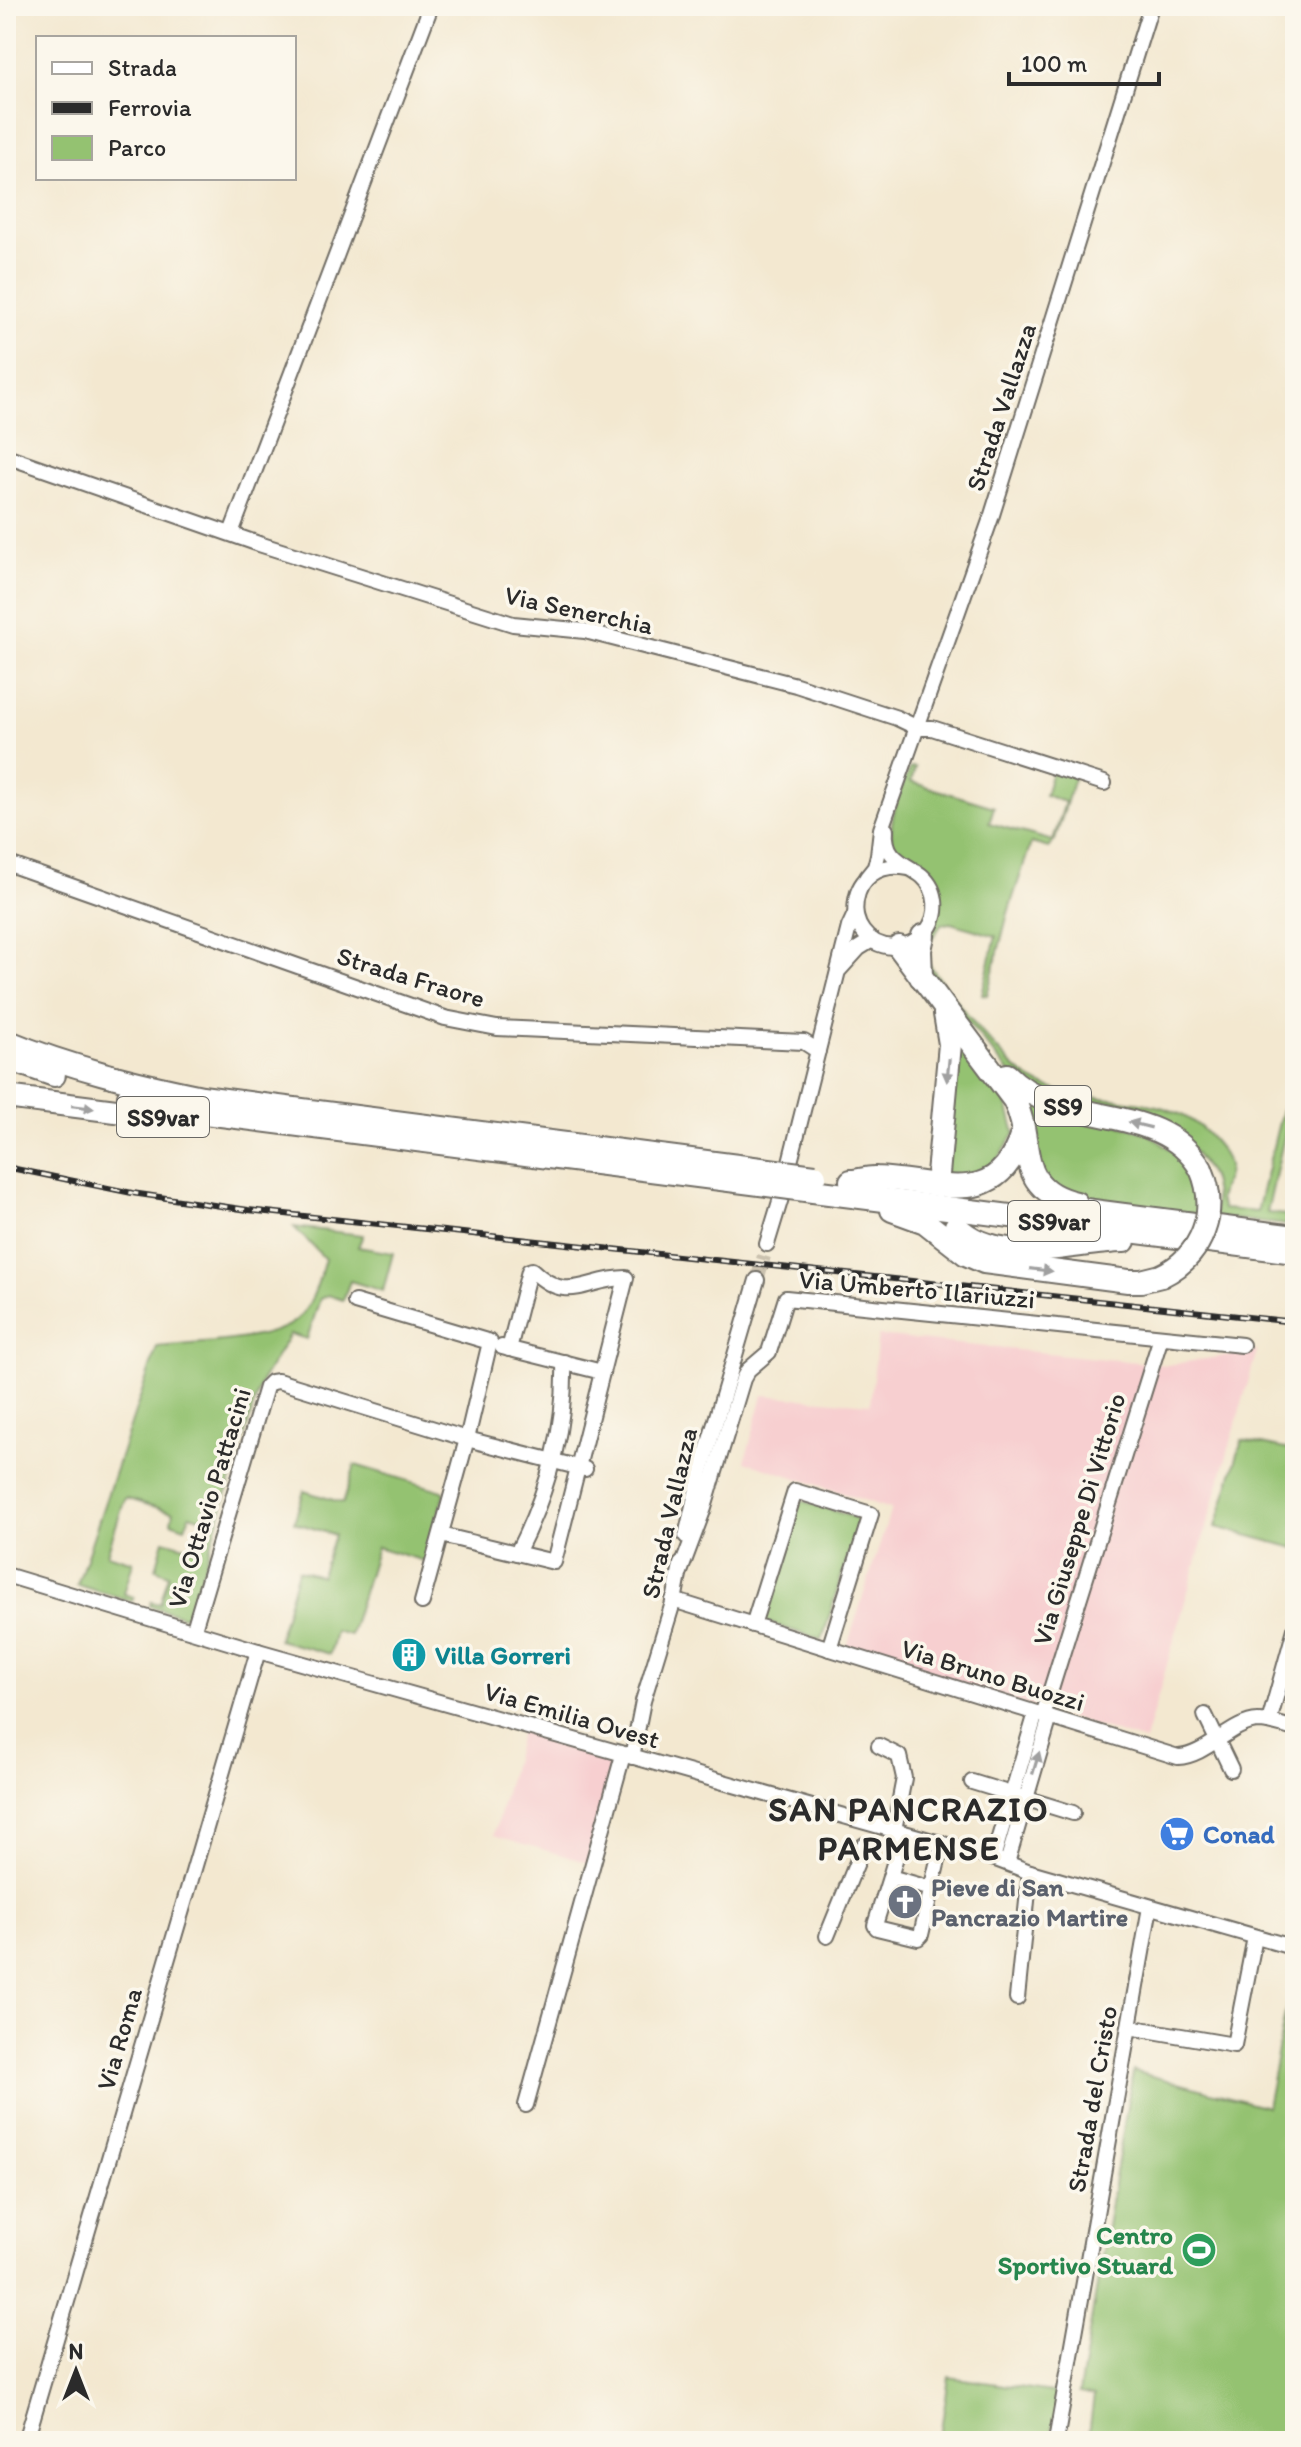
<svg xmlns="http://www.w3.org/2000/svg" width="1301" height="2447" font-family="Itim,sans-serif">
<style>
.built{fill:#f7cfd0}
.green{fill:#94c271;stroke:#60764e;stroke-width:2}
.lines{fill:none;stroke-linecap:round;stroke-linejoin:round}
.minor-tunnel{stroke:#cbc2af;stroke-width:14;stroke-dasharray:14 7;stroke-linecap:butt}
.minor-casing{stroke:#716d65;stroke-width:18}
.highway-casing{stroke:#716d65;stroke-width:26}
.minor{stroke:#fff;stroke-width:14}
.highway{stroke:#fff;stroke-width:22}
.rail-casing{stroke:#2b2b2b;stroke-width:6}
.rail{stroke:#fbf7ec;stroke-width:3;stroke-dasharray:9;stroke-linecap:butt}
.highway-bridge-casing{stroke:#716d65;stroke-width:26;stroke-linecap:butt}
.highway-bridge{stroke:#fff;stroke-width:22}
.oneway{fill:#a0a0a0}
.labels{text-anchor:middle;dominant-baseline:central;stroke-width:7;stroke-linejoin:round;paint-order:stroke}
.shield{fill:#fbf7ec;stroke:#696865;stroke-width:2}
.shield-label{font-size:24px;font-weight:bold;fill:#2b2b2b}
.street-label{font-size:26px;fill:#2b2b2b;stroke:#fbf7ec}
.culture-label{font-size:26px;font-weight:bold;fill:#0d838f;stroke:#fbf7ec;text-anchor:start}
.shop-label{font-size:26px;font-weight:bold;fill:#366cbe;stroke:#fbf7ec;text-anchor:start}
.worship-label{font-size:26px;font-weight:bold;fill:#5b616d;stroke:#fbf7ec;text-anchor:start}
.leisure-label{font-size:26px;font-weight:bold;fill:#27864d;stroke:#fbf7ec;text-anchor:end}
.district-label{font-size:34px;font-weight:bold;letter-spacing:2px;fill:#2b2b2b;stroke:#fbf7ec}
</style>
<rect width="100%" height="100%" fill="#fbf7ec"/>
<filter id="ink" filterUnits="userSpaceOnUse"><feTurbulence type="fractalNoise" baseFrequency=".0125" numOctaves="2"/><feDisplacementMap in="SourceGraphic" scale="16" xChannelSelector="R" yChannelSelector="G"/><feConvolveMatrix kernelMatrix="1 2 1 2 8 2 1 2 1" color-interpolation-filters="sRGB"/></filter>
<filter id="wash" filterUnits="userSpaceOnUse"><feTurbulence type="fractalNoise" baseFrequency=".006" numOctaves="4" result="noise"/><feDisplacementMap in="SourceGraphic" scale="32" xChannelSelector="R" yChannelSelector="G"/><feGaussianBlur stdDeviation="1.8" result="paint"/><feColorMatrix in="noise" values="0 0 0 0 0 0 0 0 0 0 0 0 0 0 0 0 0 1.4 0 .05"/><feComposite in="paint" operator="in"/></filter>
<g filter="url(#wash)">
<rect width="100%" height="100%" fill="#f3e8d0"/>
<g class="built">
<path d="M878 1336 1167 1365 1257 1351 1145 1741 846 1650 891 1509 745 1461 763 1395 870 1404Z"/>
<path d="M521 1731 624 1762 589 1863 494 1835Z"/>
</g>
<g class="green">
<path d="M911 767H915L911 782 994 807 989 823 1053 841 1065 802 1045 795 1053 768 1075 775 1055 840 1049 848 1031 843 1008 913 987 995 982 994 996 936 951 923 942 924 927 945 929 964C949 993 1002 1062 1030 1079 1086 1112 1166 1083 1212 1139 1219 1147 1226 1155 1228 1165 1229 1178 1221 1188 1219 1200L1223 1209 1257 1212 1295 1057V1088L1267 1213 1295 1216V1226L1214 1217C1216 1200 1215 1179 1205 1167 1197 1157 1192 1146 1182 1139 1144 1109 1076 1114 1033 1090 1006 1075 990 1047 970 1025 955 1008 939 993 927 974 908 942 950 921 936 889 929 872 913 869 901 858 879 838 900 789 911 767Z"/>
<path d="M955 1039 1006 1101 1015 1133 987 1177 943 1175Z"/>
<path d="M1022 1095 1147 1133 1191 1164 1202 1215 1069 1197 1046 1184Z"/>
<path d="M294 1227 363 1235 358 1247 393 1253 383 1291 350 1281 343 1300 328 1295 320 1299 307 1339 290 1334 261 1382 190 1613 183 1616 150 1606 151 1602 160 1604 169 1574 156 1569 164 1540 199 1550 209 1521 190 1515 185 1527 171 1522 173 1512 125 1498 107 1554 133 1562 124 1594 134 1597 132 1601 77 1585 157 1347C192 1343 271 1342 296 1320 313 1306 319 1279 325 1259Z"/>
<path d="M1242 1440 1295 1451V1548L1216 1527Z"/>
<path d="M355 1465 443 1491 445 1494 424 1561 377 1547 350 1635 335 1631 330 1654 278 1640 298 1570 321 1576 334 1535 294 1522 304 1491 343 1503Z"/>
<path d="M800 1500 859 1519 822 1640 763 1621Z"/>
<path d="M1295 1962V2441H1122L1089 2434 1094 2396 1079 2393 1133 2071 1267 2107Z"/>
<path d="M949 2377 1059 2393 1050 2441H970L940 2436Z"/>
</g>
</g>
<g filter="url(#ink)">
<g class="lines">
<path class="minor-tunnel" d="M757 1280 764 1256"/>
<defs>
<g id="minor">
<path d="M6 456 259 544 513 624 585 631 796 685 897 718 918 728H932L1104 783"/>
<path d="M231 533 431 6"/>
<path d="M886 830C885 838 887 848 892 854 900 864 912 868 922 876 938 890 940 915 926 932 918 941 905 947 893 947 836 943 846 855 908 868"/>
<path d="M6 863 445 1018 497 1028 804 1042 818 1051"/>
<path d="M867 877 875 867 878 855 881 829 991 518 1151 6"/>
<path d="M840 969 859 948 872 940"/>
<path d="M790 1162 849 927 855 914"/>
<path d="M767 1244 781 1198"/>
<path d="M502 1347 602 1372"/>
<path d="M441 1535 554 1562 626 1278C586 1278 569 1306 532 1270L529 1271 509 1349"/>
<path d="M686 1536 701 1471 757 1280"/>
<path d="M517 1553C547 1494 566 1430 564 1362"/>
<path d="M680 1572 704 1508 743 1379 748 1370 769 1352 786 1298 1242 1345"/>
<path d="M6 1575 258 1651 993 1858 1030 1872 1295 1948"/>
<path d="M673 1600 1178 1757C1206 1756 1232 1722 1258 1721 1271 1721 1283 1726 1295 1729"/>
<path d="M422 1602 467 1439 585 1469"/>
<path d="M753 1625 795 1491 871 1514 829 1649"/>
<path d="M194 1629 266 1387 271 1382 278 1381 467 1439 490 1342 355 1302"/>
<path d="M1043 1715 1161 1337"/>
<path d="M1205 1715 1231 1769"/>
<path d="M1269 1722 1295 1629"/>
<path d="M879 1746 899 1756 904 1778 894 1830"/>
<path d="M632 1757 643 1701 675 1596 681 1564"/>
<path d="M972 1782 1073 1813"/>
<path d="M993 1858 1036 1713"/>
<path d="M1007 1863 1050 1717"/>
<path d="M890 1877 903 1833"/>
<path d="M932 1889 890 1877 875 1925 877 1928 918 1938 921 1935C928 1905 934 1875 942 1844"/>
<path d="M827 1936 864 1845"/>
<path d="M1017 1998 1030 1872"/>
<path d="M1129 2027 1234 2045 1255 1937"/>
<path d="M526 2105 623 1755"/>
<path d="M26 2441 258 1651"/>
<path d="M1056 2441 1150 1907"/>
</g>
<g id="highway">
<path d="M899 947 1014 1100C1036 1143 1012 1188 1076 1203"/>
<path d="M921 977 920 950 923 936"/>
<path d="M6 1041C69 1067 134 1083 202 1097L761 1169"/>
<path d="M6 1058 54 1075"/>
<path d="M1007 1075C1060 1130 1161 1099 1201 1169"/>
<path d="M129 1096 180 1110 213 1114 760 1184"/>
<path d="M6 1097 163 1117"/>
<path d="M938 1174 950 1044 945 1014"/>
<path d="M851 1181C860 1181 867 1177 876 1178 938 1180 997 1213 1022 1134"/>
<path d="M813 1191 1295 1252"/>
<path d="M1054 1206 1295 1237"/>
<path d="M892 1210 925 1222 966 1254 984 1262 1128 1281H1141L1161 1276"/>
<path d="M956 1226C998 1268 1070 1242 1124 1241"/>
</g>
</defs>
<use href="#minor" class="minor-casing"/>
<use href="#highway" class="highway-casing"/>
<use href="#minor" class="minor"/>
<use href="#highway" class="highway"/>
<defs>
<path id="rail" d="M6 1167 132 1193 248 1210 1295 1322"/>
</defs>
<use href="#rail" class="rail-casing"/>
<use href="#rail" class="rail"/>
<defs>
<g id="highway-bridge">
<path d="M761 1169 815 1176"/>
<path d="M760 1184 813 1191"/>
<path d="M1161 1276C1203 1256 1219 1211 1201 1169"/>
</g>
</defs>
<use href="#highway-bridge" class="highway-bridge-casing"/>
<use href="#highway-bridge" class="highway-bridge"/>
</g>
<defs><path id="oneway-solid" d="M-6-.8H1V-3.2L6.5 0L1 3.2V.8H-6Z" transform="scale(2)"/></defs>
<g class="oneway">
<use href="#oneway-solid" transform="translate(948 1070) rotate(96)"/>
<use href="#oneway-solid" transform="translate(83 1107) rotate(7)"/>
<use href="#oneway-solid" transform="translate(1140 1125) rotate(-166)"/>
<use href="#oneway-solid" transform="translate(1041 1270) rotate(7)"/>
<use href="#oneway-solid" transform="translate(1036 1763) rotate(-73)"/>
</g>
</g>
<defs>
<symbol id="building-disc" viewBox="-11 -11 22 22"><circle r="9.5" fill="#0f9aa8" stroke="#fbf7ec"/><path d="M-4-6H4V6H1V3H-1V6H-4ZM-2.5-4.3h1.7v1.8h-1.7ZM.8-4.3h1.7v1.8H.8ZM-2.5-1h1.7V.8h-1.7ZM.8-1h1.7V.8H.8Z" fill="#fff"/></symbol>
<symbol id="supermarket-disc" viewBox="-11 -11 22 22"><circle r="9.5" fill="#3f7fe0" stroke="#fbf7ec"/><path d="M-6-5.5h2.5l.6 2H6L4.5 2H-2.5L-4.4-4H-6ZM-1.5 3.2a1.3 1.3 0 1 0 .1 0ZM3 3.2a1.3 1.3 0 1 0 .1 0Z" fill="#fff"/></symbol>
<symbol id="church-disc" viewBox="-11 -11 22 22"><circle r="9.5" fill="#6b7280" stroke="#fbf7ec"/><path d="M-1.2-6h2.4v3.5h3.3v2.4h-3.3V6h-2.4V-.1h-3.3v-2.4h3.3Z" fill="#fff"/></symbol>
<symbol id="stadium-disc" viewBox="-11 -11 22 22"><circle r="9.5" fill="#2e9e5b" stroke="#fbf7ec"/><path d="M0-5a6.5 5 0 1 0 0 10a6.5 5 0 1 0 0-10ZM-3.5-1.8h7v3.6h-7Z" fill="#fff"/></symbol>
</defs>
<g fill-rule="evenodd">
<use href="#building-disc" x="389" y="1635" width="40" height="40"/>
<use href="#supermarket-disc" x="1157" y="1814" width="40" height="40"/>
<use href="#church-disc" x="885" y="1882" width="40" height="40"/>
<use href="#stadium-disc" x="1179" y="2230" width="40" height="40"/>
</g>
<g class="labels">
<g class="shield">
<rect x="1035" y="1086" width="56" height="40" rx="6"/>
<rect x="117" y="1097" width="92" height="40" rx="6"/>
<rect x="1008" y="1201" width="92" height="40" rx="6"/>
</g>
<g class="shield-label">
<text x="1063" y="1106">SS9</text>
<text x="163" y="1117">SS9var</text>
<text x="1054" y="1221">SS9var</text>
</g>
<g class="street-label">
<text transform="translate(1001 407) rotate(-72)">Strada Vallazza</text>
<text transform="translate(579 610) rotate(12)">Via Senerchia</text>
<text transform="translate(411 977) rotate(17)">Strada Fraore</text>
<text transform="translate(917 1289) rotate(5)">Via Umberto Ilariuzzi</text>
<text transform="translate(209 1498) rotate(-73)">Via Ottavio Pattacini</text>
<text transform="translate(669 1513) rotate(-77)">Strada Vallazza</text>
<text transform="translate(1079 1519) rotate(-73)">Via Giuseppe Di Vittorio</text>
<text transform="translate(993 1675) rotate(17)">Via Bruno Buozzi</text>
<text transform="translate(572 1715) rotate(16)">Via Emilia Ovest</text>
<text transform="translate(119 2039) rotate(-74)">Via Roma</text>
<text transform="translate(1092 2099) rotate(-80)">Strada del Cristo</text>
</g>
<g class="culture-label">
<text x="435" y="1655">Villa Gorreri</text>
</g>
<g class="shop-label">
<text x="1203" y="1834">Conad</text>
</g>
<g class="worship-label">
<text x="931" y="1887">Pieve di San<tspan x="931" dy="30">Pancrazio Martire</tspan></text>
</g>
<g class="leisure-label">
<text x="1173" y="2235">Centro<tspan x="1173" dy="30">Sportivo Stuard</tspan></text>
</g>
<g class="district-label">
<text x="909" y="1809">SAN PANCRAZIO<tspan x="909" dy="39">PARMENSE</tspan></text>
</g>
</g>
<rect width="1301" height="2447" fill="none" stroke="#fbf7ec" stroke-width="32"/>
<rect x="36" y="36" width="260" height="144" fill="#fbf7ec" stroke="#a8a59f" stroke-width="2"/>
<rect x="52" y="62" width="40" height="12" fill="#ffffff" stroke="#a8a59f" stroke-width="2"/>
<text x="108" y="76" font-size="24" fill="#2b2b2b">Strada</text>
<rect x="52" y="102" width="40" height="12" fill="#2b2b2b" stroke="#a8a59f" stroke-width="2"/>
<text x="108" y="116" font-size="24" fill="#2b2b2b">Ferrovia</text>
<rect x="52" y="136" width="40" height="24" fill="#94c271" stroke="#a8a59f" stroke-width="2"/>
<text x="108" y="156" font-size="24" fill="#2b2b2b">Parco</text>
<g transform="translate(76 2371)" stroke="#fbf7ec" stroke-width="6" paint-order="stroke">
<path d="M0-6L14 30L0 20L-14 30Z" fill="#2b2b2b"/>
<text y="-12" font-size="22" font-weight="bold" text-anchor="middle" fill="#2b2b2b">N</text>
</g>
<path d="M1009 72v12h150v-12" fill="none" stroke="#2b2b2b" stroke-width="4"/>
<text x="1021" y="72" font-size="24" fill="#2b2b2b" stroke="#fbf7ec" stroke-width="6" paint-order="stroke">100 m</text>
</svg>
